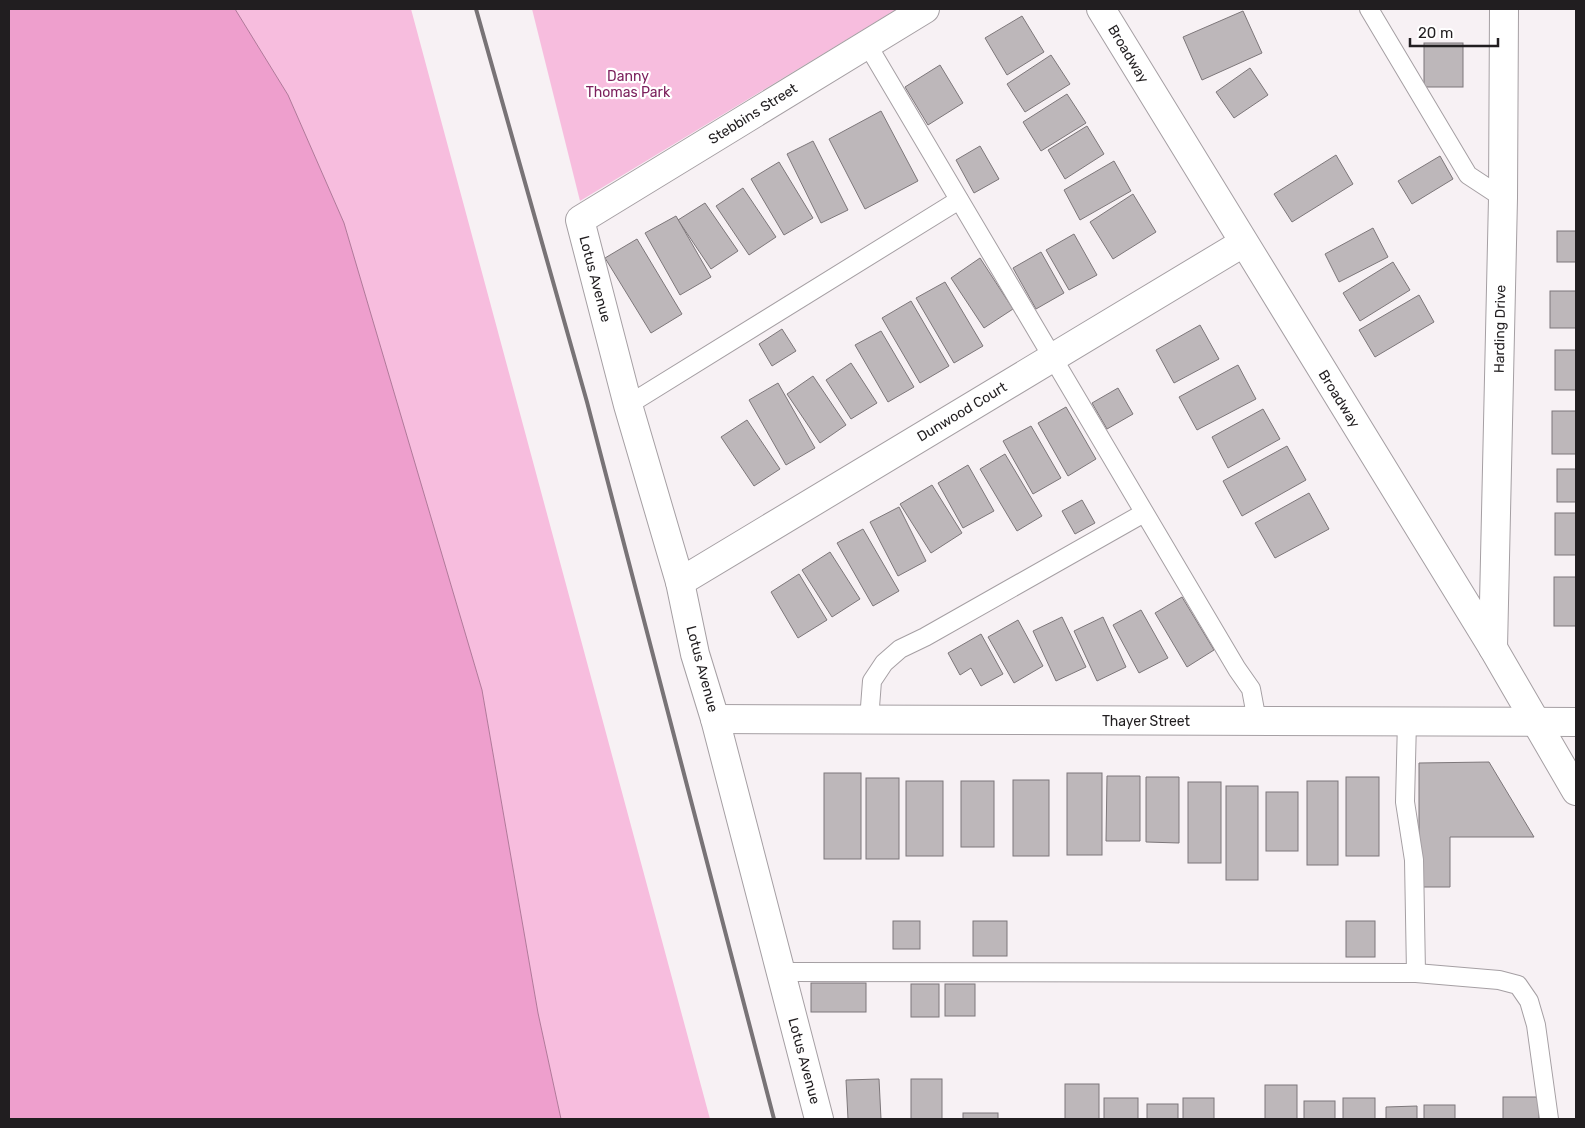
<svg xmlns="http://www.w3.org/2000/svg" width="1585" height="1128" font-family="Rubik,sans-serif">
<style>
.green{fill:#f7bdde}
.water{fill:#ee9fcd;stroke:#b07899}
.building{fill:#bdb7ba;stroke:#7d777a}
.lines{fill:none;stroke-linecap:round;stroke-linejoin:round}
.lane-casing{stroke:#a59fa3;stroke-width:20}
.street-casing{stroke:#a59fa3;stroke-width:30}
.secondary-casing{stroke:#a59fa3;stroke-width:30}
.lane{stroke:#fff;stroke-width:18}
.street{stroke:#fff;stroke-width:28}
.secondary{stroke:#fff;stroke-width:28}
.rail{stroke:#787376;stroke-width:4}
.labels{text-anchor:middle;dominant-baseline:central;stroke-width:4.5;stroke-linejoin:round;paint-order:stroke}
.street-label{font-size:14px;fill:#211e20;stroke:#fff}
.park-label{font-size:14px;fill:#7c215d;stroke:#fff}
</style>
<rect width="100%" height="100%" fill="#f7f1f4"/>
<g class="green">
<path d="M235 9H411L710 1119H561L538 1013 482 690 344 223 288 95Z"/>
<path d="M532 9H897L580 201Z"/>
</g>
<path class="water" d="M9 9H235L288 95 344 223 482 690 538 1013 561 1119H9Z"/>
<g class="building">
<path d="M1243 11 1262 53 1202 80 1183 37Z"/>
<path d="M1022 16 1044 52 1007 75 985 38Z"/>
<rect x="1424" y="43" width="39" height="44"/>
<path d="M1051 55 1070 84 1025 112 1007 84Z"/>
<path d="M940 65 963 103 928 125 905 87Z"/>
<path d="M1250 68 1268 95 1234 118 1216 92Z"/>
<path d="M1067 94 1086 123 1041 151 1023 122Z"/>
<path d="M881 111 918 181 865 209 829 139Z"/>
<path d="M1087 126 1104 154 1065 179 1048 150Z"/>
<path d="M813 141 848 210 821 223 787 154Z"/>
<path d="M980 146 999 179 974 193 956 160Z"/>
<path d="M1336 155 1353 184 1292 222 1274 194Z"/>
<path d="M1440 156 1453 179 1412 204 1398 181Z"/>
<path d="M1114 161 1131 191 1080 220 1064 190Z"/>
<path d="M779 162 813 218 784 235 751 179Z"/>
<path d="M743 188 776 237 749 255 716 206Z"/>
<path d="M1133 194 1156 232 1113 259 1090 222Z"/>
<path d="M705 203 738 251 711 269 678 220Z"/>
<path d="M676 216 711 277 680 295 645 233Z"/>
<path d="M1373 228 1388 257 1339 282 1325 254Z"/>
<rect x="1557" y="231" width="19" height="31"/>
<path d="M1074 234 1097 275 1069 290 1046 250Z"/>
<path d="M637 239 682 314 651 333 605 258Z"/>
<path d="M1041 252 1064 293 1036 309 1013 268Z"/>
<path d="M980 258 1013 309 984 328 951 278Z"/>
<path d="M1393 262 1410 290 1360 321 1343 293Z"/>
<path d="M945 282 983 346 954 363 916 298Z"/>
<rect x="1550" y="291" width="26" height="37"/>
<path d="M1419 295 1434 322 1375 357 1359 330Z"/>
<path d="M911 301 949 366 920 383 882 318Z"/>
<path d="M1200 325 1219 359 1174 383 1156 350Z"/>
<path d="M782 329 796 351 772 366 759 344Z"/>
<path d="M881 331 914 387 888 402 855 345Z"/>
<rect x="1555" y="350" width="21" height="40"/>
<path d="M851 363 877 403 851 419 826 380Z"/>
<path d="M1238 365 1256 399 1197 430 1179 397Z"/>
<path d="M813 376 846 425 820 443 787 394Z"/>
<path d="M778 383 815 448 786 465 749 400Z"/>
<path d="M1118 388 1133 414 1107 429 1092 403Z"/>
<path d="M1066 407 1096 459 1068 476 1038 423Z"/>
<path d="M1263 409 1280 439 1228 468 1212 437Z"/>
<rect x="1552" y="411" width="24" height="43"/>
<path d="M747 420 780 469 754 486 721 437Z"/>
<path d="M1031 426 1061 478 1033 494 1003 441Z"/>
<path d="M1287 446 1306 480 1242 516 1223 481Z"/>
<path d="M1005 454 1042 516 1017 531 980 469Z"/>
<path d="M968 465 994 511 963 528 938 483Z"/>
<rect x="1557" y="469" width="19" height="33"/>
<path d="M932 485 962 533 931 553 900 504Z"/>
<path d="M1309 493 1329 529 1275 558 1255 523Z"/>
<path d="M1082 500 1095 523 1075 534 1062 511Z"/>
<path d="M899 507 926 561 898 576 870 522Z"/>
<rect x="1555" y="513" width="21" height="42"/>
<path d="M863 529 899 591 873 606 837 543Z"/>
<path d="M830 552 860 599 832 617 802 570Z"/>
<path d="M799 574 827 620 798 638 771 592Z"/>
<rect x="1554" y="577" width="22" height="49"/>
<path d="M1182 597 1214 650 1187 667 1155 613Z"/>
<path d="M1141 610 1168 658 1139 673 1113 625Z"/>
<path d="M1062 617 1086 667 1056 681 1033 631Z"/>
<path d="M1103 617 1126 667 1097 681 1074 631Z"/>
<path d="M1018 620 1043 666 1014 683 988 637Z"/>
<path d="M981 634 1003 674 981 686 971 668 960 675 948 653Z"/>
<path d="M1489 762 1534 837H1450V887H1419V763Z"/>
<rect x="824" y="773" width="37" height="86"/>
<rect x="1067" y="773" width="35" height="82"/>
<path d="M1107 776H1140V841H1106Z"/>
<path d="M1146 777H1179V843L1146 842Z"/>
<rect x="1346" y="777" width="33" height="79"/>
<rect x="866" y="778" width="33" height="81"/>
<rect x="1013" y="780" width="36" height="76"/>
<rect x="906" y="781" width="37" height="75"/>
<rect x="961" y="781" width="33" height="66"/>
<rect x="1307" y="781" width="31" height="84"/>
<rect x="1188" y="782" width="33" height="81"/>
<rect x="1226" y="786" width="32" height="94"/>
<rect x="1266" y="792" width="32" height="59"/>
<rect x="893" y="921" width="27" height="28"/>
<rect x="973" y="921" width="34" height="35"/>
<rect x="1346" y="921" width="29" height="36"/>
<rect x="811" y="983" width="55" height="29"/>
<rect x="911" y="984" width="28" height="33"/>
<rect x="945" y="984" width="30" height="32"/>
<path d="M879 1079 881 1119H848L846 1080Z"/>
<rect x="911" y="1079" width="31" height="40"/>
<rect x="1065" y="1084" width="34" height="35"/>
<rect x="1265" y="1085" width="32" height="34"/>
<rect x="1503" y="1097" width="36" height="22"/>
<rect x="1104" y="1098" width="34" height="21"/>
<rect x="1183" y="1098" width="31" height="21"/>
<rect x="1343" y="1098" width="32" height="21"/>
<rect x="1304" y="1101" width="31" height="18"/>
<rect x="1147" y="1104" width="31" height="15"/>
<rect x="1424" y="1105" width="31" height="14"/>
<path d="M1417 1106V1119H1386V1107Z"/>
<rect x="963" y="1113" width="35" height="6"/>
</g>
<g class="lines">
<defs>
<g id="lane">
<path d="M1369 9 1468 175 1503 198"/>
<path d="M867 44 1237 669 1251 689 1257 721"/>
<path d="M628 405 959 200"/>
<path d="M869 720 872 681 884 663 900 649 925 637 1144 513"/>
<path d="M1407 721 1405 802 1414 860 1416 973"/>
<path d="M780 972 1416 973 1499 980 1518 985 1529 1001 1536 1025 1549 1119"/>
</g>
<g id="street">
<path d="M680 582 1243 243"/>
<path d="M1493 648 1503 198 1504 9"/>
<path d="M715 719 1576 722"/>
<path d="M819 1119 715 719 695 654 680 582 628 405 580 220 925 9"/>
</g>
<path id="secondary" d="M1101 9 1493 648 1576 791"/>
</defs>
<use href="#lane" class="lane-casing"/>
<use href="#street" class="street-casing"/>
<use href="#secondary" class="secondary-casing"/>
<use href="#lane" class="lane"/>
<use href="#street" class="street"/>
<use href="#secondary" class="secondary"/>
<path class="rail" d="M476 9 587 402 774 1119"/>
</g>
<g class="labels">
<g class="street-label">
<text transform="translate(1128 54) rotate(59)">Broadway</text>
<text transform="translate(753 114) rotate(-32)">Stebbins Street</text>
<text transform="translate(595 279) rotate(75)">Lotus Avenue</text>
<text transform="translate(1500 329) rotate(-89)">Harding Drive</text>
<text transform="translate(1339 399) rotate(58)">Broadway</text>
<text transform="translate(962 412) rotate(-31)">Dunwood Court</text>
<text transform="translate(702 669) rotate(75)">Lotus Avenue</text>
<text x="1146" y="721">Thayer Street</text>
<text transform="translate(804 1061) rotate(75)">Lotus Avenue</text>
</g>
<g class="park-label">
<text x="628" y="76">Danny<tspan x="628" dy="16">Thomas Park</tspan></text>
</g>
</g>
<rect width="1585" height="1128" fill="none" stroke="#211e20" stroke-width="20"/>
<path d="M1410 38v8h88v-8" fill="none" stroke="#211e20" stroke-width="2.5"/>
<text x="1418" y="38" font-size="15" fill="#211e20" stroke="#ffffff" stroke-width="4" paint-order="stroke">20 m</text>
</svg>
